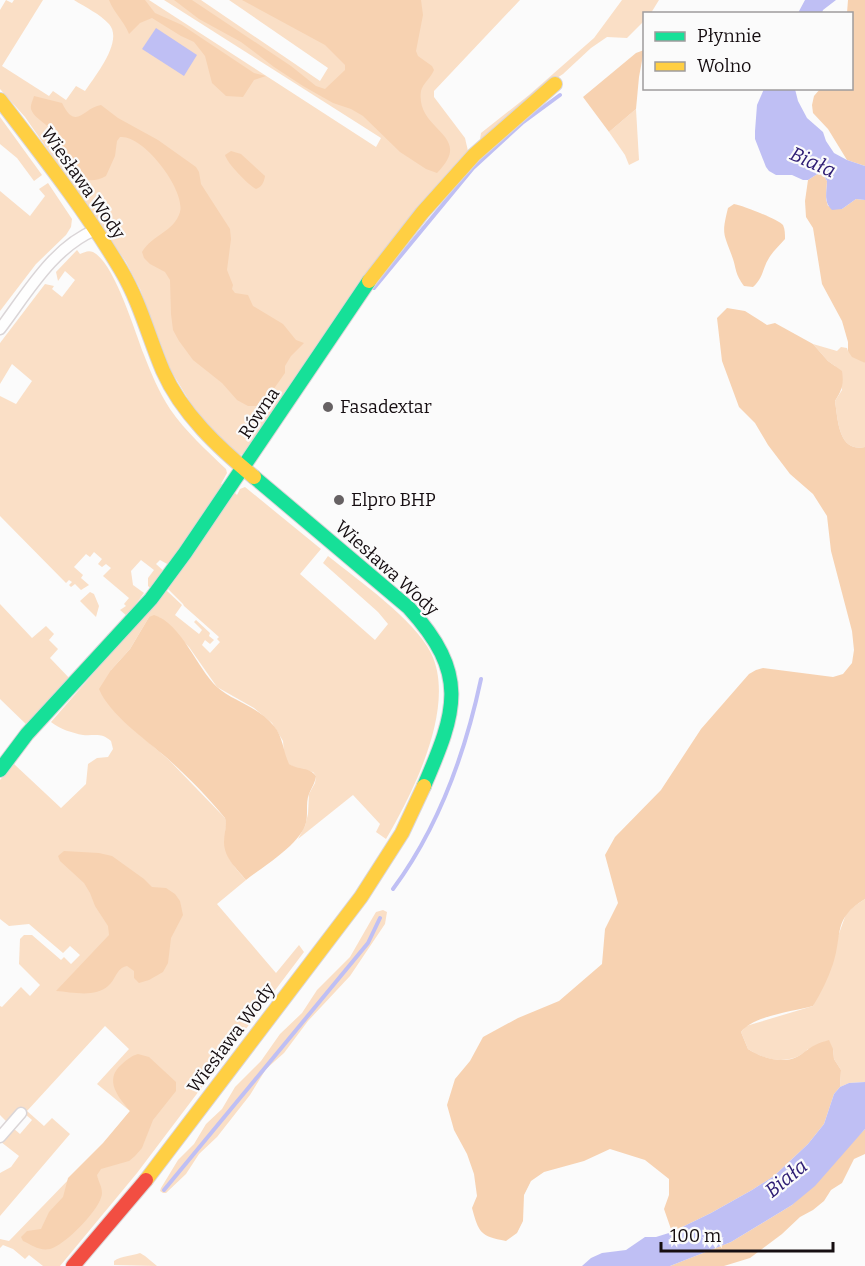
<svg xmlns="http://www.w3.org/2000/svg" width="865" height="1266" font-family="Bitter,serif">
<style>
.green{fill:#fadfc6}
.forest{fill:#f7d2b1}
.water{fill:#bfbff4}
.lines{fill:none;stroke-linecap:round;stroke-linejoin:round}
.stream{stroke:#bfbff4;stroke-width:4}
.street-casing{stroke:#dad5d7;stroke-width:13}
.fast-casing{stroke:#dad5d7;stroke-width:16}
.slow-casing{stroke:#dad5d7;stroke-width:16}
.jam-casing{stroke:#dad5d7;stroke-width:16}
.street{stroke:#fefefe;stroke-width:10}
.fast{stroke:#16e098;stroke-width:14}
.slow{stroke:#ffcf43;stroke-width:14}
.jam{stroke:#f24e42;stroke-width:14}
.poi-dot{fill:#666163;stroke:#fbfbfb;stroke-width:2}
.labels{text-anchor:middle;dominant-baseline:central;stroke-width:4.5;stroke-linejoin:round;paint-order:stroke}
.street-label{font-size:18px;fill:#160e11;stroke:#fbfbfb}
.poi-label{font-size:18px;fill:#160e11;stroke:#fbfbfb;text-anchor:start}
.water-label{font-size:20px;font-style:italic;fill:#2d1c73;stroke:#fbfbfb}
</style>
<rect width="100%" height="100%" fill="#fbfbfb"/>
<g class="green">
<path d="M6 0 12 3 14 0H43L2 66 49 96 53 91 66 100 76 86 85 91C95 76 124 41 109 24 100 14 85 7 74 0H149L376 147 381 138 164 0H201L320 81 328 68 229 0H520L434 91V97L465 138 468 151 244 453 241 455 232 451 196 412 170 369 140 289 126 262 25 117 0 89V10Z"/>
<path d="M622 0H659L651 13 644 14V21L627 38 607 37 591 48 563 74 536 92 493 128 491 134 480 139 481 133 529 95 594 38Z"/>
<path d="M636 109 639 160 629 165 625 155 609 132Z"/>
<path d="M0 117 42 175 34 181 17 158 0 144Z"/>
<path d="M48 183 72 219 71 227 66 235 36 264 0 311V191L30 216 45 196 39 189Z"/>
<path d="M77 250 80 254C85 252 88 250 93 252 114 262 135 332 144 355 151 373 159 392 170 409 186 432 206 450 226 469L227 473 221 484 225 486 169 565 160 560 156 564 167 574 154 591 148 586V578L154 570 141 560 131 571 133 585 144 593 127 616 120 610 126 606 124 604 129 598 103 576 111 568 106 564 102 567 98 564 102 559 94 552 90 557 86 554 74 567 83 575 81 578 89 585 81 590 75 584 71 587 69 585 72 582 69 580 66 583 0 516V396L16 404 32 381 12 364 0 384V343L45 284 54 286 52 289 62 297 75 280 65 271 58 281 56 272Z"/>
<path d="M813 344 837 351 841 347 847 348 848 351 865 363V447C838 453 838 419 835 401L842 390 835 366 828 361Z"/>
<path d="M245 487 321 549 300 574 375 640 388 624 378 612 323 563 328 556C359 581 414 619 431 653 457 706 413 793 386 839L376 832 380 824 353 795 298 839 305 826 308 814 309 794 315 783 316 776 313 772 300 770 288 764 284 753 283 741 272 723 254 708 217 687 189 647 159 617H149L130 649 111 670 126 723 169 760 225 818C227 825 225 830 225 837 223 855 235 868 246 880L217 904 276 973 299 945 304 952 137 1173 60 1266H43L29 1255 25 1259 13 1249 3 1245 0 1248V1239L9 1241 103 1144 130 1111 97 1084 129 1049 105 1026 27 1111 44 1126 52 1118 70 1134 0 1216V1173L11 1167 19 1156 1 1142 13 1128 20 1134 32 1120 25 1114 26 1111 21 1107 7 1122 0 1115V1006L2 1007 21 987 30 996 40 985 19 964 20 939 24 935H32L61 960 64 957 71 964 80 955 70 946 63 953 29 924 9 926 0 919V780L14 764 61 808 86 784 88 764 97 758 108 757 113 749 111 741C101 732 95 736 83 735 72 733 60 729 51 722L166 590 182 605 175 615 199 634 202 630 194 622 196 620 210 633 209 636 214 640 210 644 205 640 202 645 210 653 220 642 217 639 219 637 184 606 183 604 167 588 233 491 237 495 240 489Z"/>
<path d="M90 592 94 594 99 606 96 617 80 601Z"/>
<path d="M0 604 32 638 46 626 54 634 49 640 58 649 50 658 72 681 29 727 0 699Z"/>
<path d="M865 899V1082L849 1083 840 1087 841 1070 834 1059 833 1049H808C791 1066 766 1061 748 1049L741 1032 746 1026 813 1006 846 914 853 907Z"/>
<path d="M383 910 387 912 385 924 350 976 308 1021 284 1053 266 1069 250 1095 217 1137 199 1154 186 1174 166 1193H163L160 1191 161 1188 178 1160 194 1144 206 1124 222 1109 235 1087 261 1061 280 1034 302 1013 317 990 350 957 373 917 376 912Z"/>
<path d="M140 1253 145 1256 157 1266 114 1265V1261C121 1256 132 1256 140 1253Z"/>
</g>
<g class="forest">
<path d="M109 0H145L155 13 182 25 254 73 266 76 254 80 243 97 226 96 212 83 205 56 194 42 181 36 152 18 140 23 129 34C124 21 114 13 109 0Z"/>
<path d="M174 0H192L291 66 316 86 325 89 345 70V65L325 45 242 0H421L423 15 416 51 418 56 432 66 434 70C431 78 423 83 421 91 415 132 476 134 437 173L426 169 400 152 363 116 351 109 333 103 303 86 274 67 241 42 199 19Z"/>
<path d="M848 0H865V166L847 160 828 129 813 113 812 105 814 96 820 89 852 88V14L847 13Z"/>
<path d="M644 50 639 77 636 109 609 132 583 97 636 53Z"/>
<path d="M34 96 62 103C76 132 84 107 101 105L118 118 158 140 196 167 199 172 201 184 230 229 231 239 227 270 233 285 232 289 235 293 248 295 253 306 283 324 296 340 304 343 291 356 285 366V373L266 400 256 406H248L237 400 222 383 193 360 179 341 173 330 171 314 170 280 165 272 150 264 144 258 142 252C153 234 174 232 180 212 186 190 143 134 120 137L117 141 115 156 106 176C72 195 61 146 47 126 42 121 33 116 31 109 30 105 33 100 34 96Z"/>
<path d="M231 151 241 154 265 176C264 182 262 187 256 189 248 185 227 163 225 155Z"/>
<path d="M819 173 823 174 827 181 826 199 828 206 842 209 856 199 865 200V363L852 357 848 351V342L842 321 822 284 813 228 806 217 805 201 808 180Z"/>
<path d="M734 204C742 205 779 220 783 225 785 229 785 234 785 239 780 245 773 251 769 258 762 269 764 277 753 287L744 286C735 273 737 272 733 259 724 233 721 236 728 208Z"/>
<path d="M727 308 745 311 767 325 775 323 813 344 828 361 842 371C844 384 842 390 835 401 838 419 838 453 865 447V899C832 919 843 934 833 964 828 979 821 993 813 1006 794 1011 753 1016 741 1032L748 1049C764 1059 787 1066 803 1053 812 1046 818 1043 829 1040L833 1049 834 1059 841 1070 840 1087 834 1094 824 1124 808 1144 774 1176 752 1190 711 1213 672 1232 664 1209 669 1195V1179L645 1160 610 1149 584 1161 544 1172 531 1181 524 1195 523 1221 517 1233 506 1241C480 1236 479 1233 472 1208L477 1196 474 1174 467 1154 454 1130 447 1105 455 1079 470 1061 483 1037 518 1018 559 1001 602 964 605 929 618 903 605 855 615 837 661 790 701 729 749 674 756 670 763 668 833 677 843 674 852 663 854 650 852 631 831 551 827 516 813 494 790 474 768 445 755 423 739 407 722 361 717 318Z"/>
<path d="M154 615C182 624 196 667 217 687 234 702 258 706 274 726 283 737 283 751 289 764 298 770 310 767 316 776 315 783 312 787 309 794 305 804 309 815 305 826 296 847 264 866 246 880 237 869 224 858 224 842 224 834 227 826 225 818 208 797 187 776 167 758 146 740 109 714 99 689L111 670 130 649 149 617Z"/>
<path d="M64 851 99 853 112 856 144 879 152 887 166 888 175 894 180 901 183 915 171 938 168 963 163 972 149 980 139 983 134 978V971L127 966C116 968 116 980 108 986 95 998 72 992 56 991L109 935 108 926 95 906 90 893 84 883 60 861 58 856Z"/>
<path d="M138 1054 149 1057 176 1082V1091L153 1120 142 1148 135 1156 129 1161 101 1169 97 1175C98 1181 102 1186 102 1193 102 1208 64 1246 50 1249 39 1251 32 1245 23 1241L21 1237 27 1231 41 1229 49 1212 63 1197 68 1178 103 1143 130 1111C118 1097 104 1080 121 1065 126 1060 131 1056 138 1054Z"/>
<path d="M865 1129V1154L854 1159 842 1183 831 1190 824 1201 813 1210 800 1217 782 1234 750 1258 724 1266H670L731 1242 792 1205Z"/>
</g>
<g class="water">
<path d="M805 0H836L823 10 822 13H798Z"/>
<path d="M156 28 197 55 184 76 142 49Z"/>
<path d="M764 89H795L798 101 807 118 823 132 826 141 834 153 847 160 865 166V200L856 199 842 209 832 210C823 201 827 192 827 181L823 174 819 173 808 180H803L792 175H776L769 171 766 167 755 139V131L757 105Z"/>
<path d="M865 1082V1129L815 1186 792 1205 731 1242 670 1266H582L591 1258 602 1253 626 1250 645 1237H656L672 1232 711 1213 752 1190 774 1176 808 1144 824 1124 834 1094 840 1087 849 1083Z"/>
</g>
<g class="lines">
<g class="stream">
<path d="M374 288 473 168 522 123 560 95"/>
<path d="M393 889C439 827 465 754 481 679"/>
<path d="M164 1190 368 943 380 918"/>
</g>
<defs>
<g id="street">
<path d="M0 329C26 295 53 247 95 230"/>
<path d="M0 1137 21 1113"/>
</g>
<g id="fast">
<path d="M254 477 409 608C469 674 457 710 424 786"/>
<path d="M0 770 27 734 151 599 185 553 369 281"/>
</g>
<g id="slow">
<path d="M0 100C42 155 86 211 121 270 140 302 149 338 163 371 182 414 219 448 254 477"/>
<path d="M369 281 422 213 474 155 555 84"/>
<path d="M146 1180 361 897 402 833 424 786"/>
</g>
<path id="jam" d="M73 1266 146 1180"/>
</defs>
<use href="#street" class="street-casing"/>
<use href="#fast" class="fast-casing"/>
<use href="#slow" class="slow-casing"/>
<use href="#jam" class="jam-casing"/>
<use href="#street" class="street"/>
<use href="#fast" class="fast"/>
<use href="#slow" class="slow"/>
<use href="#jam" class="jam"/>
</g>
<g class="poi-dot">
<circle cx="328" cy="407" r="6"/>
<circle cx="339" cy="500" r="6"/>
</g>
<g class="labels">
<g class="street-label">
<text transform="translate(83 183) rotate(55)">Wiesława Wody</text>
<text transform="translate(259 413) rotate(-56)">Równa</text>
<text transform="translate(387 568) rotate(42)">Wiesława Wody</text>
<text transform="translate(231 1038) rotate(-53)">Wiesława Wody</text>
</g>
<g class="poi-label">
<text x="340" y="407">Fasadextar</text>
<text x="351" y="500">Elpro BHP</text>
</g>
<g class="water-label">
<text transform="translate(813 162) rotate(24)">Biała</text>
<text transform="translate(786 1178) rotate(-39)">Biała</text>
</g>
</g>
<rect x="643" y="12" width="210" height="78" fill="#fbfbfb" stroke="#9f9c9d" stroke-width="1.5"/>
<rect x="655" y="32" width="30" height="9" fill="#16e098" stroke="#9f9c9d" stroke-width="1.5"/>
<text x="697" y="42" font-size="18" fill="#160e11">Płynnie</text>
<rect x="655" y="62" width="30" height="9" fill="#ffcf43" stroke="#9f9c9d" stroke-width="1.5"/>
<text x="697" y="72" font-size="18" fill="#160e11">Wolno</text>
<path d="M661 1242v9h172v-9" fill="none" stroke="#160e11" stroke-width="3"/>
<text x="670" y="1242" font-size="18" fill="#160e11" stroke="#fbfbfb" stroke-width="4.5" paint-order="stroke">100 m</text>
</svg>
